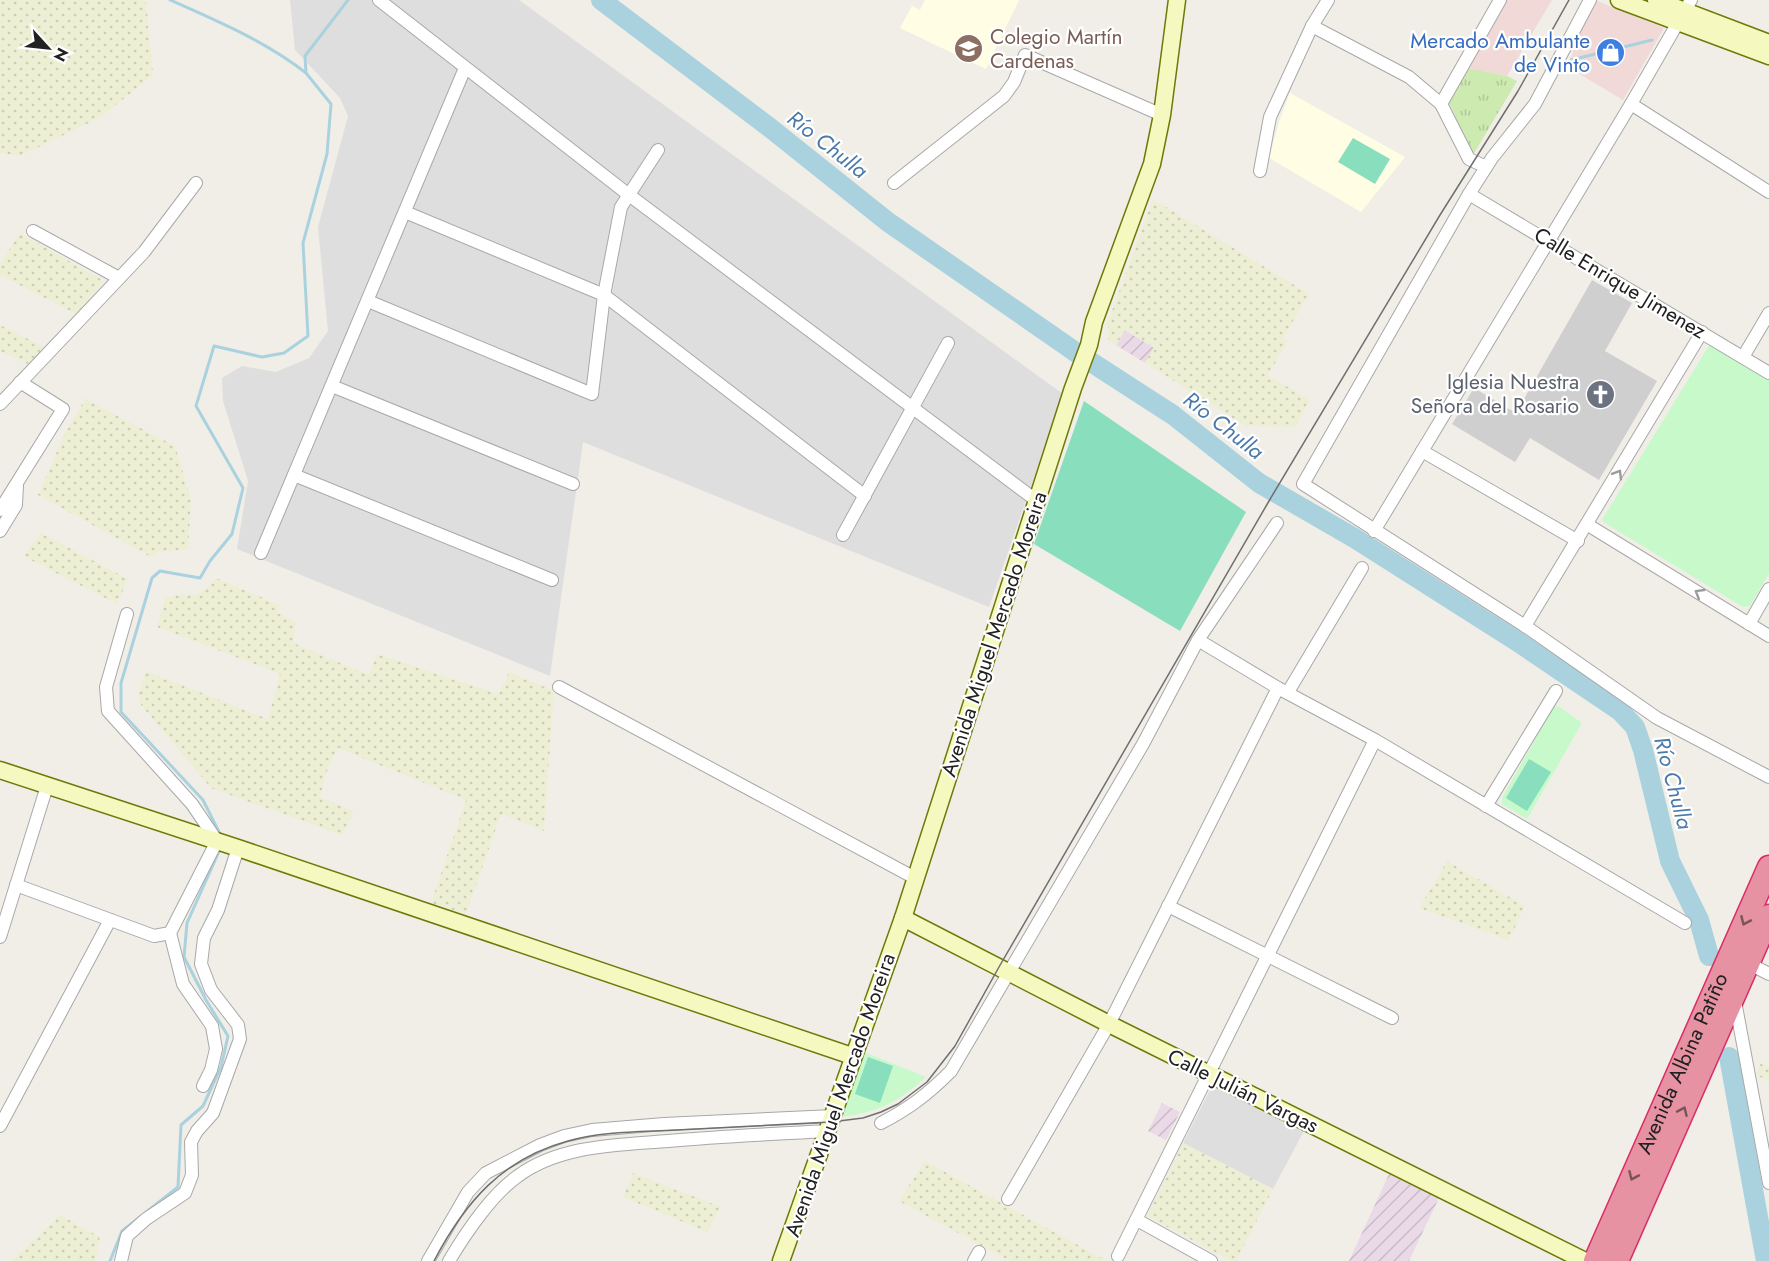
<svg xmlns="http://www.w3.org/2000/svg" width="1769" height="1261" font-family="Jost,sans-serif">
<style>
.residential{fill:#dfdede}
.commercial{fill:#f1d9d8}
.industrial{fill:url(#industrial-furrows)}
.education{fill:#fffee4}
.religious{fill:#cfcfcf}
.farmland{fill:url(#farmland-dots)}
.grass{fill:url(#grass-tufts)}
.park{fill:#c7f9cb}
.pitch{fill:#88debd}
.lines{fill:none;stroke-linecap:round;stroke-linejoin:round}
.stream{stroke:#aad2de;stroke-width:3}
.river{stroke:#aad2de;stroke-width:20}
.street-casing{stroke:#a8a8a8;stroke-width:14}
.secondary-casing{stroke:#6e7a07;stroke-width:19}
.highway-casing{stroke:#d92c68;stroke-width:25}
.street{stroke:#fff;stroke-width:12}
.secondary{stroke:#f6f9bf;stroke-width:16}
.highway{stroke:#e692a2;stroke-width:22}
.tram{stroke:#6f6f6f;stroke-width:1.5}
.oneway{stroke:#9b9b9b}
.oneway2{stroke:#7a545b}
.labels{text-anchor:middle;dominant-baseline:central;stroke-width:4.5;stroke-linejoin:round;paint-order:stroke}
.education-label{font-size:21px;fill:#785e54;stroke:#fff;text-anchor:start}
.shop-label{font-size:21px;fill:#366cbe;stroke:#fff;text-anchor:end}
.street-label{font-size:21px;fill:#212121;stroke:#fff}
.worship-label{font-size:21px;fill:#5b616d;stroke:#fff;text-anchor:end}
.water-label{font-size:22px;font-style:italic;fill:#4b7aa9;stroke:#fff}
</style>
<defs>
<pattern id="industrial-furrows" width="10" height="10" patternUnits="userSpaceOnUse" patternTransform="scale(1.5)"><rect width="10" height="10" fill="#eadae7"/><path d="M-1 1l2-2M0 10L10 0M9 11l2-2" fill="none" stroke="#c8bbc6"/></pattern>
<pattern id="farmland-dots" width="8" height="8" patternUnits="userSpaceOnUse" patternTransform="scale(1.5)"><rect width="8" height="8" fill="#edefd4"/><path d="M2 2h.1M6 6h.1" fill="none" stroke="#cbcdb6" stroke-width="1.8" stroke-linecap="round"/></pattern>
<pattern id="grass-tufts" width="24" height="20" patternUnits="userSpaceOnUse" patternTransform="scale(1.5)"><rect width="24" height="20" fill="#cdeab0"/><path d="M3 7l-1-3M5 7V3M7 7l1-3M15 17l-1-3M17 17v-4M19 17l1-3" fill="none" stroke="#b0c897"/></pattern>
</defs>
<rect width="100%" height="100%" fill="#f1eee8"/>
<g class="residential">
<path d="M290 0H519L1063 394 989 607 583 442 550 676 237 549 248 481 223 401 222 378 242 366 276 372 309 358 328 331 318 227 348 116 340 98 295 50Z"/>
<path d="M1216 1084 1305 1129 1273 1189 1183 1143 1211 1088Z"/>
</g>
<g class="commercial">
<path d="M1506 0H1552L1507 76 1468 68Z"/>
<path d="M1595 0 1664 28 1623 100 1568 67 1577 39Z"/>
</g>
<g class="industrial">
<path d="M1125 330 1154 348 1145 363 1116 345Z"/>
<path d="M1162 1103 1180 1112 1166 1140 1148 1131Z"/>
<path d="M1389 1174 1439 1198 1409 1261H1349Z"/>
</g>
<g class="education">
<path d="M925 0H1019L986 69 900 28 912 6 920 10Z"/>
<path d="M1290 93 1405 157 1361 212 1269 158 1280 119Z"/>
</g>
<path class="religious" d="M1592 280 1632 303 1605 351 1657 381 1599 480 1530 438 1515 462 1452 424 1474 388 1516 413Z"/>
<g class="farmland">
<path d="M0 0H146L153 75 101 117 20 156 0 153Z"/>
<path d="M1153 199 1309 294 1283 338 1288 341 1268 375 1309 400 1296 427 1246 426 1145 363 1154 347 1125 330 1116 345 1108 340V322Z"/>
<path d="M20 233 104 281 76 314 0 275V264Z"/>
<path d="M0 325 44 347 28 364 0 351Z"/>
<path d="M85 399 175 446 191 499 188 549 159 552 151 557 38 495 65 433Z"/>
<path d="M41 533 128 579 117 604 23 556Z"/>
<path d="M216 578 280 605 277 613 296 622 293 643 369 675 377 654 499 694 509 672 554 691 544 831 501 814 466 914 431 903 466 800 338 748 326 773 320 797 354 811 342 835 211 788 141 705 138 694 146 671 268 719 280 674 157 627 165 598 177 595 200 594Z"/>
<path d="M1447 861 1525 906 1509 940 1419 908Z"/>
<path d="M1761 1063 1769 1067V1081L1756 1075Z"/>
<path d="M1183 1143 1273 1189 1236 1261H1231L1147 1216Z"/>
<path d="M925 1161 1107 1261H1010L899 1201Z"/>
<path d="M633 1173 721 1207 707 1232 623 1197Z"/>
<path d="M60 1215 100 1237 95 1261H11Z"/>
</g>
<path class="grass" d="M1468 68 1507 76 1517 81 1473 155 1449 103Z"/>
<g class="park">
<path d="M1710 344 1769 380V573L1750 606 1743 607 1608 525 1602 520Z"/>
<path d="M1558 706 1582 723 1527 819 1502 804V798L1553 708Z"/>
<path d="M864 1052 926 1077C896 1103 881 1111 842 1117Z"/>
</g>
<g class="pitch">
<path d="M1353 138 1390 159 1375 184 1338 162Z"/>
<path d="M1084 401 1246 512 1180 631 1034 544Z"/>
<path d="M1529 759 1551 772 1527 811 1506 798Z"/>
<path d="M868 1057 893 1066 880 1103 855 1094Z"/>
</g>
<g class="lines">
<g class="stream">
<path d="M170 0C217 21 265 41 306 73"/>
<path d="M1571 60 1652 40"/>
<path d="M222 838 203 800 121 712V683L152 578 160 571 200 578 210 561 232 534 243 488 196 406 214 346 262 357 284 353 308 336 303 243 327 154 331 104 306 73 305 56 348 0"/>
<path d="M145 1213 178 1187 181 1125 203 1106 221 1067 228 1036 206 1000 184 957 187 923 221 847"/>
<path d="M110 1261 122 1231 140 1217"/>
</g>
<g class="river">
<path d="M601 0 769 127 888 222 1074 351 1173 415 1259 483 1356 539 1518 642 1620 711 1635 727 1643 750 1670 861 1699 920 1709 956"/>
<path d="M1729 1057 1766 1261"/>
</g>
<defs>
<g id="street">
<path d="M379 0 629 195 1037 501"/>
<path d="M1590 0 1535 104 1492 158 1469 194 1303 484 1525 626 1657 718 1769 777"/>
<path d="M1312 26 1409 77 1441 104 1469 159 1486 167"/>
<path d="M1441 104 1500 0"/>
<path d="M1631 104 1769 192"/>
<path d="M1260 171 1270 117 1312 26 1328 0"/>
<path d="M894 183 1004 96 1014 82 1025 55 1162 115"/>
<path d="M1469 194 1769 373"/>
<path d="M405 212 604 295 865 496"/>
<path d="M33 231 119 278"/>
<path d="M368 301 592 394 604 295 621 207 658 150"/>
<path d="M1743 357 1769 313"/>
<path d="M332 386 573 484"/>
<path d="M0 404 144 252 196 183"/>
<path d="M1422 451 1578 541"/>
<path d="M294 475 552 580"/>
<path d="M0 510 63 409 20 382"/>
<path d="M1588 525 1769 636"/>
<path d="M0 531 16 505 17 485"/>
<path d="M1374 531 1631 104 1691 0"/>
<path d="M843 535 948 343"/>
<path d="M261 553 465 68"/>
<path d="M1749 624 1769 589"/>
<path d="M1525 626 1702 332"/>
<path d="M1198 640 1278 688 1375 740 1685 923"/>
<path d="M559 687 915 878"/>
<path d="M1288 692 1362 568"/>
<path d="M1486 806 1556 691"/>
<path d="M16 885 154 936 170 933 217 841 192 804 108 711 106 687 127 614"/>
<path d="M1168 906 1392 1018"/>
<path d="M170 933 183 984 212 1026 216 1049 211 1070 203 1086"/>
<path d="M0 937 47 786"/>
<path d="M1748 963 1769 974"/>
<path d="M1735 1001 1769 1183"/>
<path d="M881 1123C910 1108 928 1094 951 1071L1143 744 1198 640 1277 523"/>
<path d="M0 1126 110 920"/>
<path d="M1008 1199 1109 1024 1278 688"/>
<path d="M1137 1220 1211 1261"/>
<path d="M1118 1256 1375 740"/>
<path d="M121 1261 127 1236 146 1219 185 1193 192 1175 191 1142 197 1131 213 1113 240 1039 238 1025 211 990 201 964 204 938 218 910 238 848"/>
<path d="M428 1261 468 1192 486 1173 540 1145 564 1136 592 1130 664 1124 833 1116"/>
<path d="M449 1261C465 1234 492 1194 518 1176 560 1145 618 1145 668 1141 721 1136 774 1134 828 1131"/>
<path d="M974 1261 979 1252"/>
</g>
<g id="secondary">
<path d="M1619 0 1769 56"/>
<path d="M1656 0 1769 43"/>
<path d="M0 770 238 848 852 1056"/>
<path d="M903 918 1109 1024 1585 1261"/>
<path d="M781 1261 903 918 1073 388 1089 345 1094 322 1152 164 1162 115 1177 0"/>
</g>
<g id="highway">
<path id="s1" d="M1595 1261 1769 867"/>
<path d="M1617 1261 1769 916"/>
</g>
</defs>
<use href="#street" class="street-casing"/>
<use href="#secondary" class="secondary-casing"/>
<use href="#highway" class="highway-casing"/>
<use href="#street" class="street"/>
<use href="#secondary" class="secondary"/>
<use href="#highway" class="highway"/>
<path class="tram" d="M434 1261C465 1202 502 1159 568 1141 603 1131 641 1132 677 1130 728 1127 780 1125 831 1122L863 1118 881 1112 898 1104 927 1082 955 1046 999 967 1269 501 1440 215 1518 91 1569 0"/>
</g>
<defs><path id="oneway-chevron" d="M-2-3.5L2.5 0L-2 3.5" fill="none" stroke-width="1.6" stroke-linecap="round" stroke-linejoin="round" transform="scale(1.5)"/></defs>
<g class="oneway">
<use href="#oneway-chevron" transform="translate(1618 474) rotate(-59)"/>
<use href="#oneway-chevron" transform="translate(1699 593) rotate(-149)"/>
</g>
<g class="oneway2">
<use href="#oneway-chevron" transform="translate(1745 921) rotate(114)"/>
<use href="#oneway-chevron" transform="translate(1683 1111) rotate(-66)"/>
<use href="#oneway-chevron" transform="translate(1633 1176) rotate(114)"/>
</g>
<defs>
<symbol id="school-disc" viewBox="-11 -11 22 22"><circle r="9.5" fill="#8d6e63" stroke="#fff"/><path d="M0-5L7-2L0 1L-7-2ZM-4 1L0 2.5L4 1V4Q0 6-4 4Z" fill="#fff"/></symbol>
<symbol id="shop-disc" viewBox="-11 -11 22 22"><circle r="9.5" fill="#3f7fe0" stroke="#fff"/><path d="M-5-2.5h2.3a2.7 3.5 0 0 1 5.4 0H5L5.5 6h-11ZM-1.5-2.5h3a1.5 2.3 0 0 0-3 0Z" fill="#fff"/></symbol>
<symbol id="church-disc" viewBox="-11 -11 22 22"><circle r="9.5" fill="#6b7280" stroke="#fff"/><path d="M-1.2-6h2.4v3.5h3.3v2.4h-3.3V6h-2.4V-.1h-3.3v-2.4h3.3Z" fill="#fff"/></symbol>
</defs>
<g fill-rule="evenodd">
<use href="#school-disc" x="952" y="32" width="33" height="33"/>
<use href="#shop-disc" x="1594" y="36" width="33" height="33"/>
<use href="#church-disc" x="1584" y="378" width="33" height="33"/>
</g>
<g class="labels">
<g class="education-label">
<text x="990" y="37">Colegio Martín<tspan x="990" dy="24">Cardenas</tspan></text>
</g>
<g class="shop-label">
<text x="1590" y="41">Mercado Ambulante<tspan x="1590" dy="24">de Vinto</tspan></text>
</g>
<g class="street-label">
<text transform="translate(1620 283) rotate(31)">Calle Enrique Jimenez</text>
<text transform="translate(994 634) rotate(-72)">Avenida Miguel Mercado Moreira</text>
<text stroke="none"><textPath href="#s1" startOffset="216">Avenida Albina Patiño</textPath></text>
<text transform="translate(1243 1091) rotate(26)">Calle Julián Vargas</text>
<text transform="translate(840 1095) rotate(-71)">Avenida Miguel Mercado Moreira</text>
</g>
<g class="worship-label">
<text x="1579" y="382">Iglesia Nuestra<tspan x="1579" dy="24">Señora del Rosario</tspan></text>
</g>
<g class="water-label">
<text transform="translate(828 144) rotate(38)">Río Chulla</text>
<text transform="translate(1224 425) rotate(38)">Río Chulla</text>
<text transform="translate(1674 783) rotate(75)">Río Chulla</text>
</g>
</g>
<g transform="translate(48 48) rotate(117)" stroke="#ffffff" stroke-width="4.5" paint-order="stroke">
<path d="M0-4.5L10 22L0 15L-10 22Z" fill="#212121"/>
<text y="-9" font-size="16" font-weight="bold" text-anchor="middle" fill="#212121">N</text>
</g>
</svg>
